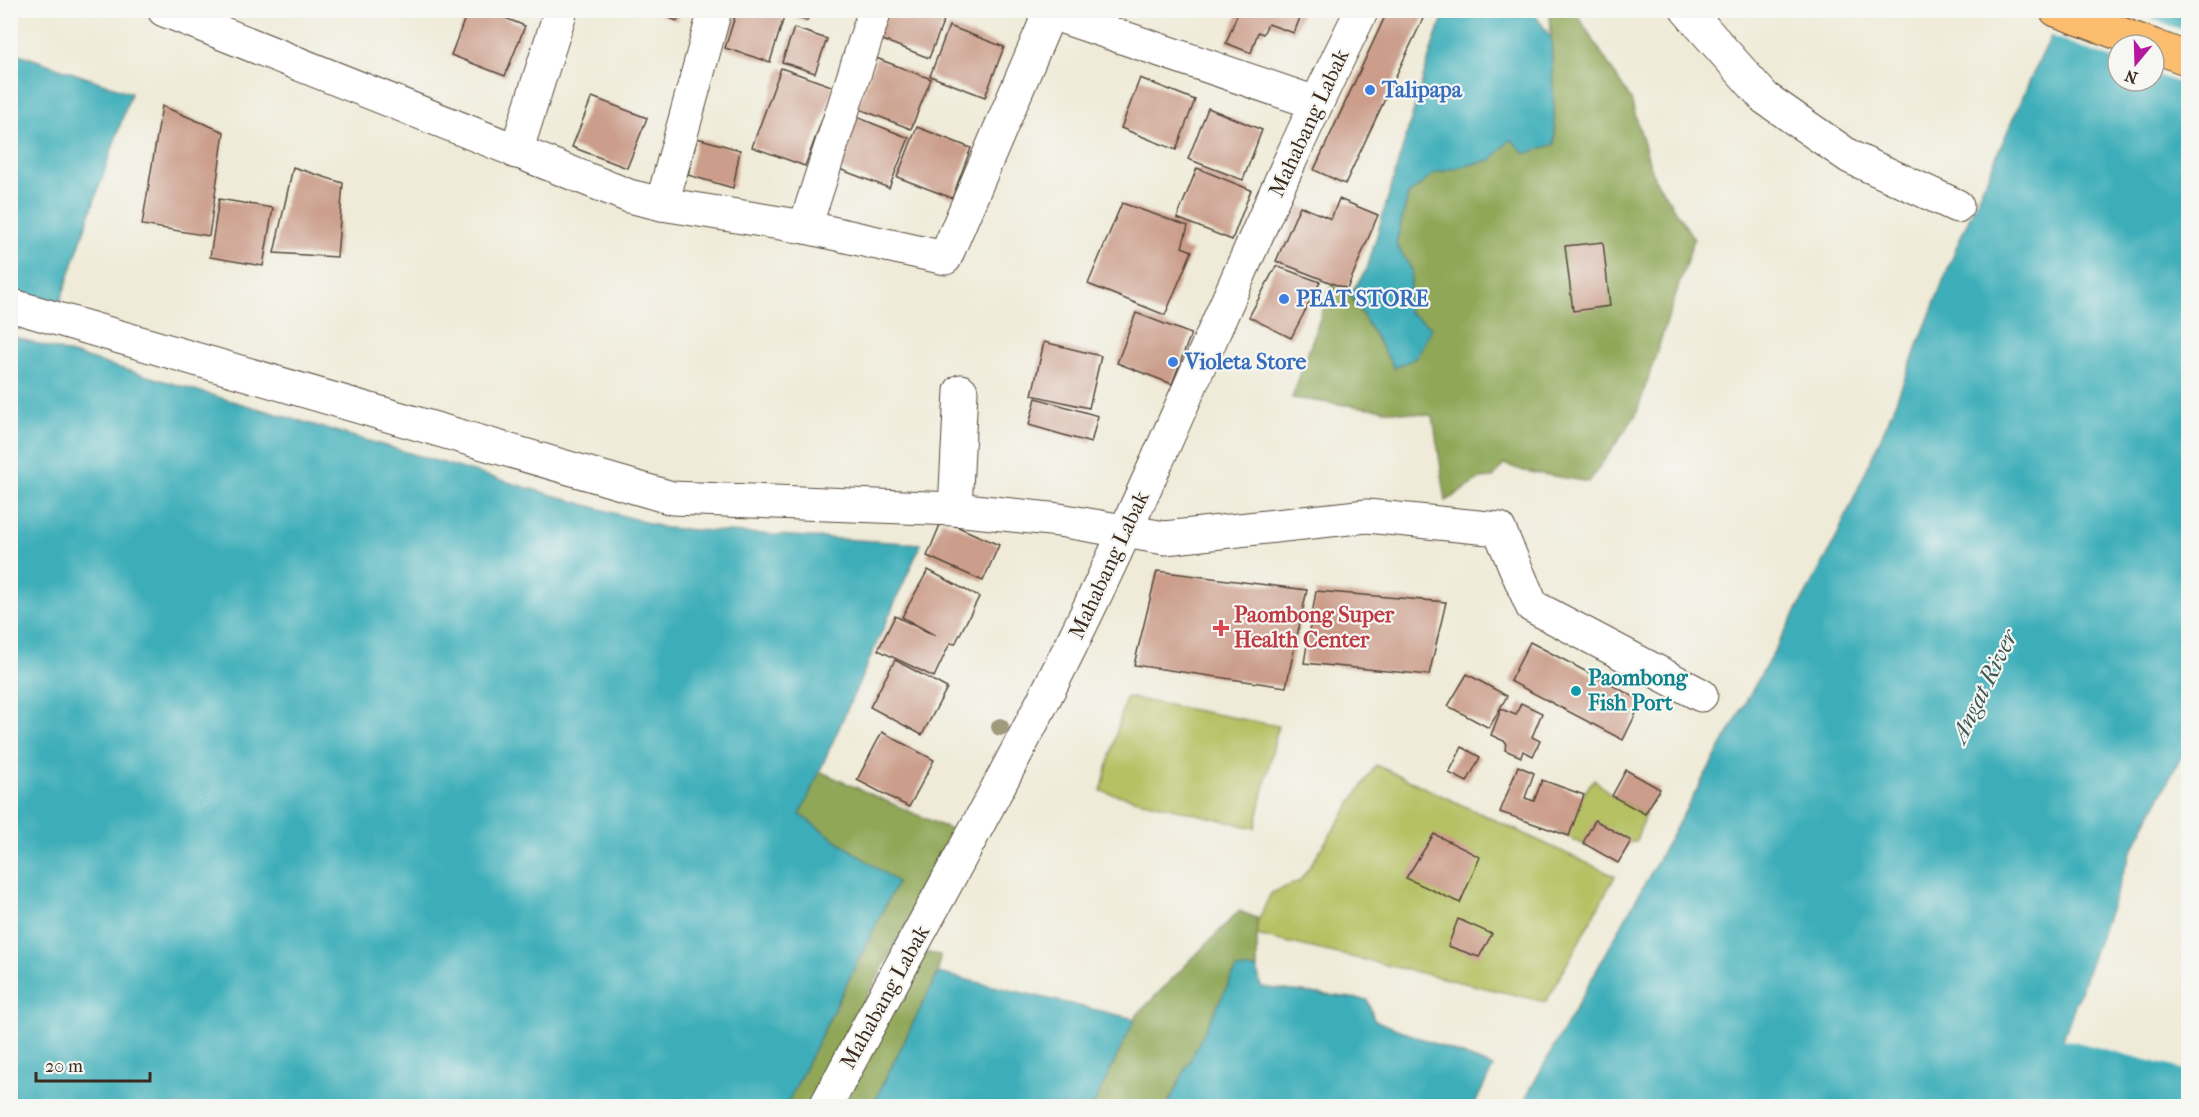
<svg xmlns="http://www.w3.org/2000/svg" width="2199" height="1117" font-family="'IM FELL French Canon',serif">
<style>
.green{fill:#b5c163;stroke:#787640;stroke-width:1.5}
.forest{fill:#90a759;stroke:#66683c;stroke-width:1.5}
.water{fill:#3eaeb9;stroke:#3c6c6c;stroke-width:1.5;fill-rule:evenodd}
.pier{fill:#efebd8}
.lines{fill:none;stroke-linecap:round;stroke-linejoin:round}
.river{stroke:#3eaeb9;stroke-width:69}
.building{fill:#cb9d8a}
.minor-casing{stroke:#56473a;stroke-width:35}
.major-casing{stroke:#56473a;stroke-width:35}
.minor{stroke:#fff;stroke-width:33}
.major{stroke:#fcbd6e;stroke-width:33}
.tree{fill:#a09a7d}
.shop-dot{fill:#3f7fe0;stroke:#f6f6f2;stroke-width:2}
.health-dot{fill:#e0444e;stroke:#f6f6f2;stroke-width:2}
.culture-dot{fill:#0f9aa8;stroke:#f6f6f2;stroke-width:2}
.labels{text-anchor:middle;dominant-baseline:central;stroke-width:4.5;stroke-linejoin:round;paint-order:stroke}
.shop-label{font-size:22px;font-weight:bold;fill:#366cbe;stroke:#f6f6f2;text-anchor:start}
.street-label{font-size:22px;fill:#3b2a1e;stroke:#f6f6f2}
.health-label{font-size:22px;font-weight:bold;fill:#be3a42;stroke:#f6f6f2;text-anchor:start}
.culture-label{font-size:22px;font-weight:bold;fill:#0d838f;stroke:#f6f6f2;text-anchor:start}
.water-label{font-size:24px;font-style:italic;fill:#3c5854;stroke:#f6f6f2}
</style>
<rect width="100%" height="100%" fill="#f6f6f2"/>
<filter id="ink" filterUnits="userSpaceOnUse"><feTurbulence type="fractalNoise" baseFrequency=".0167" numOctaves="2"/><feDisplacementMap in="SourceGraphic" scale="12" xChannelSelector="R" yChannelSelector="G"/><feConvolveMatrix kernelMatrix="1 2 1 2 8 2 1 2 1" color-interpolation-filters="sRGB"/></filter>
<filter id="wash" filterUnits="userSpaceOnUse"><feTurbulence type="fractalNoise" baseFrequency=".008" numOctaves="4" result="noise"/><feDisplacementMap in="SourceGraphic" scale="24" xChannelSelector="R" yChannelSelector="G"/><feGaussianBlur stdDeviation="1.35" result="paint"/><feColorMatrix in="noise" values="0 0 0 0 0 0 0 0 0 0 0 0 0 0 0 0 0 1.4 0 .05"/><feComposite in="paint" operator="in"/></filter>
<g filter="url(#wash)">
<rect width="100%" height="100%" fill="#efebd8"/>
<g class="green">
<path d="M1126 697 1278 726 1255 828 1101 791Z"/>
<path d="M1376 765 1615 876 1546 1002 1252 934 1271 893 1300 881Z"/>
<path d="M1594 779 1612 796 1645 814 1636 842 1587 846 1557 832Z"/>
</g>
<g class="forest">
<path d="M1550 11H1575L1631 100 1654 178 1694 239 1636 415 1589 482 1524 471 1504 464 1493 478 1480 479 1446 501 1433 416 1292 398 1332 284 1350 294 1394 367 1408 312 1412 270 1396 244 1408 195 1435 173 1491 160 1511 138 1555 144Z"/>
<path d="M819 771 956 832 808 1106H786L897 882 800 815Z"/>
<path d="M1239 911 1257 918V969L1236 970 1167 1106H1093L1135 1017Z"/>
<path d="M923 952 940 955 938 973 872 1106H844Z"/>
</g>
<g class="water">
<path d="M1446 10 1532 11 1551 37 1555 144 1525 154 1511 139 1491 160 1435 173 1408 195 1396 244 1412 270 1408 312 1432 327 1416 358 1394 368 1350 294 1367 269 1434 41Z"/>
<path d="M2063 11H2188V744L2131 852 2051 1071 2032 1106H1521L1832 547 1889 419 1956 248 2030 80ZM2118 45H2154V81H2118Z"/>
<path d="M10 51 131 93 55 317 11 305Z"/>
<path d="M11 336 665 528 921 544 800 815 897 882 786 1106H11Z"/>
<path d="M1236 969H1257L1261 987 1368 1000 1374 1020 1493 1067 1474 1106H1167Z"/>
<path d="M938 973 1135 1019 1093 1106H872Z"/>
</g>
<path class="pier" d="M2060 10 2130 11 2188 32V86L2154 74V45H2118V61L2048 35Z"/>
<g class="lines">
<path class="river" d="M1971 1017 2051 1071 2187 1106"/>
</g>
<g id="blocks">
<g class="building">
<path d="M443 10H461L459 16Z"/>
<path d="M468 10H485L525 26 505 76 451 55Z"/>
<path d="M650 10H682L677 21Z"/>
<path d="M737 10H810L807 21 785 14 770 62 725 48Z"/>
<path d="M885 10H948L929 58 875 37Z"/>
<path d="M1239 10H1303L1294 33 1268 24 1263 34 1258 32 1251 53 1226 43Z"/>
<path d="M1388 10H1427L1345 184 1314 170Z"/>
<path d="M949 26 1004 47 985 97 930 76Z"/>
<path d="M794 28 827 39 815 73 782 62Z"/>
<path d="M876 58 931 79 911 129 857 108Z"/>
<path d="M781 68 834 87 805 166 752 147Z"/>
<path d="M1140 78 1195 100 1176 150 1121 128Z"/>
<path d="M592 97 647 118 627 168 572 147Z"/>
<path d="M162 106 224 132 209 236 142 225Z"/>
<path d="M1208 108 1262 130 1243 180 1188 159Z"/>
<path d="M854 116 909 138 889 188 834 167Z"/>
<path d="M917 127 971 148 952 198 897 177Z"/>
<path d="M697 138 740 150 733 188 688 175Z"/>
<path d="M293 167 343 183 337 257 274 253Z"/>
<path d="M1197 168 1251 190 1232 240 1177 218Z"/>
<path d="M219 199 273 208 263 266 210 257Z"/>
<path d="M1339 199 1378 215 1347 289 1276 261 1300 206 1331 219Z"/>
<path d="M1122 203 1188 226 1182 247 1192 251 1165 315 1088 284Z"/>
<path d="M1603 242 1610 306 1573 311 1565 246Z"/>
<path d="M1276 266 1320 282 1291 338 1249 317Z"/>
<path d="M1136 313 1191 334 1172 384 1117 363Z"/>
<path d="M1044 342 1101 356 1089 408 1032 395Z"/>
<path d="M1036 398 1098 416 1091 443 1029 425Z"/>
<path d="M942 520 999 545 983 581 927 556Z"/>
<path d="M928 570 979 597 955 644 950 643 934 677 878 650 895 616 936 636 902 617Z"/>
<path d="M1157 571 1307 590 1286 687 1134 665Z"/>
<path d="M1316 591 1446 602 1429 675 1304 663Z"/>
<path d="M1530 642 1642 701 1623 740 1510 681Z"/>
<path d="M895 660 947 688 922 735 870 707Z"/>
<path d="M1467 674 1507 696 1489 728 1448 706Z"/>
<path d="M1521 703 1542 713 1532 737 1540 741 1533 756 1523 751 1521 757 1505 750 1506 742 1491 735 1501 709 1516 715Z"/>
<path d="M882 732 934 760 909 807 857 780Z"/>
<path d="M1462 747 1480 757 1467 782 1449 773Z"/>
<path d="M1518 766 1534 773 1525 798 1534 801 1542 780 1584 795 1569 836 1500 812Z"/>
<path d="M1626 770 1660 789 1645 814 1612 796Z"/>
<path d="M1595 820 1631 841 1618 863 1583 843Z"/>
<path d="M1434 834 1480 857 1460 903 1406 878Z"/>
<path d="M1458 919 1492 934 1479 957 1448 946Z"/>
</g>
</g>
</g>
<g filter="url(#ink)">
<use href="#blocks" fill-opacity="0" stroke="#56473a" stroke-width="1.5"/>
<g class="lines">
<defs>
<g id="minor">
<path d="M164 10 629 196 662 204 805 227 945 258 1051 10"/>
<path d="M1042 10 1316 103"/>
<path d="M1687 10 1765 98 1850 157 1957 206"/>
<path d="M516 152 561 10"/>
<path d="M662 204 715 10"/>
<path d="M805 227 875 10"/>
<path d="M10 305 672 498 955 509 1059 520 1165 538 1367 516 1499 529 1532 606 1701 695"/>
<path d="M955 509 961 391"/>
<path d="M826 1106C908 949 998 795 1076 635 1177 429 1259 215 1362 10"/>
</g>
<g id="major">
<path d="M2056 10 2151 45"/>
<path d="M2154 46 2188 59"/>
</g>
</defs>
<use href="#minor" class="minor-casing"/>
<use href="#major" class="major-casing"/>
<use href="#minor" class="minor"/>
<use href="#major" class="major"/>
</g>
<circle class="tree" cx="1000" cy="727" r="9"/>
</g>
<g class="shop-dot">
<circle cx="1370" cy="90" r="6"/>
<circle cx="1284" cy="299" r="6"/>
<circle cx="1173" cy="362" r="6"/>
</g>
<path class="health-dot" d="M1218 619h6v6h6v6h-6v6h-6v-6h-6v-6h6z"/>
<circle class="culture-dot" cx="1576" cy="691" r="6"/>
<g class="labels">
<g class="shop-label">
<text x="1382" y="90">Talipapa</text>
<text x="1296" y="299">PEAT STORE</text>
<text x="1185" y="362">Violeta Store</text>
</g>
<g class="street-label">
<text transform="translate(1309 123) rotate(-65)">Mahabang Labak</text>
<text transform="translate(1109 565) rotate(-65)">Mahabang Labak</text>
<text transform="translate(885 997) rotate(-61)">Mahabang Labak</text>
</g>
<g class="health-label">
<text x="1234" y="615">Paombong Super<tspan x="1234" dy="25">Health Center</tspan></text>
</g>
<g class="culture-label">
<text x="1588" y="678">Paombong<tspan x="1588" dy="25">Fish Port</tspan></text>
</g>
<g class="water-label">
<text transform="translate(1984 686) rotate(-64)">Angat River</text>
</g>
</g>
<rect width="2199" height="1117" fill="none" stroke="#f6f6f2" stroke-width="36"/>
<g transform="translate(2136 63) rotate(199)"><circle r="28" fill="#f6f6f2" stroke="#aba49d" stroke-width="1.5"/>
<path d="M0-4.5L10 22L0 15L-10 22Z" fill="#b5179e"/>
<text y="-9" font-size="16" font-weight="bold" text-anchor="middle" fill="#3b2a1e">N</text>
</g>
<path d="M36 1072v9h114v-9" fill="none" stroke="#3b2a1e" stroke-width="3"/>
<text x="45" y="1072" font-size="18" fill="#3b2a1e" stroke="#f6f6f2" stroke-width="4.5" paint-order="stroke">20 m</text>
</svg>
